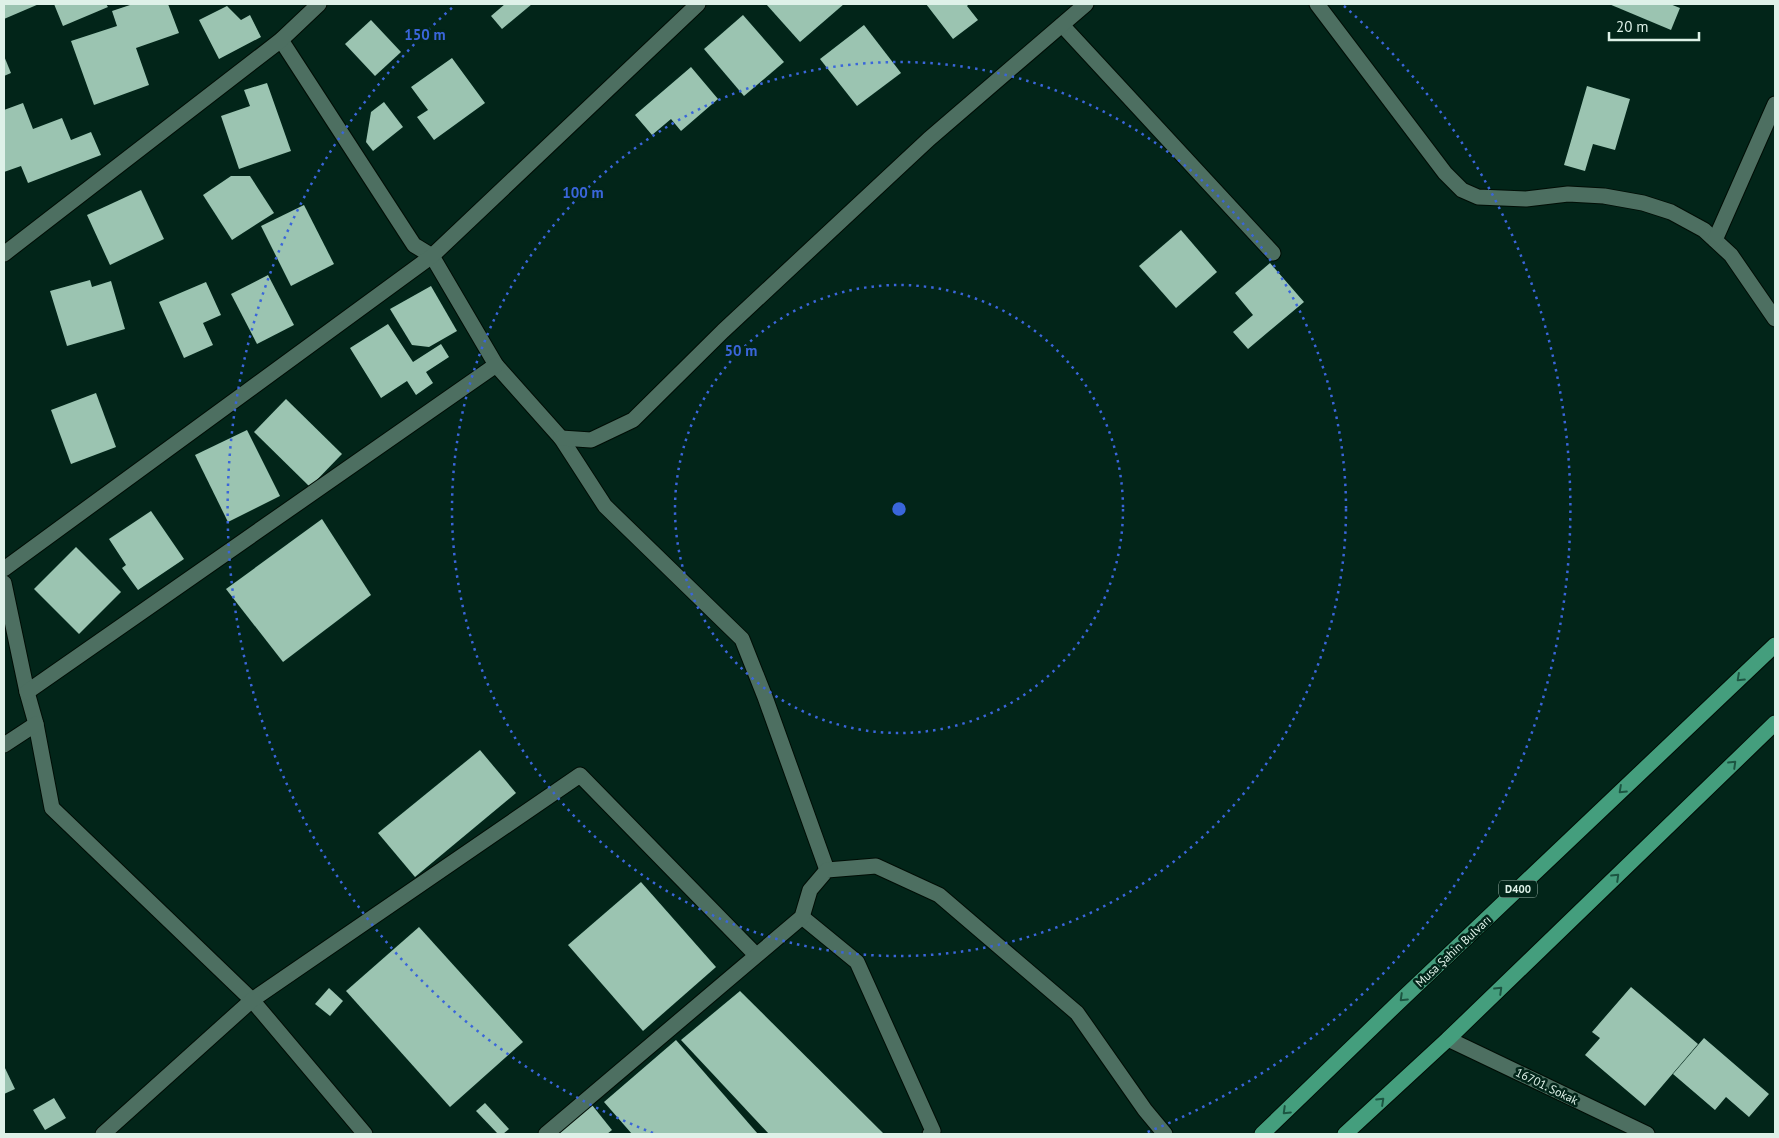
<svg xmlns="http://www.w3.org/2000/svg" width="1779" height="1138" font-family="'PT Sans',sans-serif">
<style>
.building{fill:#9bc4b1}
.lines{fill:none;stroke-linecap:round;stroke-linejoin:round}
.minor-casing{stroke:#000d05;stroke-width:17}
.tertiary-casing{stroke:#000d05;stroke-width:17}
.trunk-casing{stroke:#000d05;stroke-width:17}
.minor{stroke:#4d6f61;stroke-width:15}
.tertiary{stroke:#4d6f61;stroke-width:15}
.trunk{stroke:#449e7d;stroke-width:15}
.oneway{stroke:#1c5541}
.ring{fill:none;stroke:#3a66da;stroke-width:2.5;stroke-dasharray:2.5 5}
.labels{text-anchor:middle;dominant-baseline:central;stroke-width:5;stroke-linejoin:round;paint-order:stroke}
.shield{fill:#022519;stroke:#9cb4aa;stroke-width:1}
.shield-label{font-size:11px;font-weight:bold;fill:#def1e8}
.street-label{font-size:12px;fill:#def1e8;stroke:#022519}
.centre{fill:#3a66da;stroke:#022519;stroke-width:2.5}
.ring-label{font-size:15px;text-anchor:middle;font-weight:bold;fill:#3a66da;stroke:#022519;stroke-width:5;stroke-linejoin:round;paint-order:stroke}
</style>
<rect width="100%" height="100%" fill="#022519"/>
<g class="building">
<path d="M4 4H39L4 19Z"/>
<path d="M54 4H106L108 7 63 26Z"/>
<path d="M133 4H168L179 33 136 48 149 85 94 105 71 41 117 26 112 11Z"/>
<path d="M505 4H532L502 29 491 16Z"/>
<path d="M766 4H844L800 42Z"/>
<path d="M926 4H969L967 6 978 20 953 39Z"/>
<path d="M1609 4H1670L1680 8 1671 30Z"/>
<path d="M227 6 241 20 250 15 261 37 219 59 199 20Z"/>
<path d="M743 15 784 62 744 96 704 49Z"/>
<path d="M371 20 401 52 375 76 345 44Z"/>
<path d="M864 25 901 73 857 106 820 59Z"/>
<path d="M4 56 11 73 4 76Z"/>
<path d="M452 58 485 103 434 140 417 117 428 110 411 87Z"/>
<path d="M691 67 718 99 681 131 671 119 652 135 635 115Z"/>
<path d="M267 83 291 151 239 169 221 116 250 106 244 90Z"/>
<path d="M1587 86 1630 99 1615 150 1593 144 1585 171 1564 165Z"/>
<path d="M384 102 403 127 373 151 366 142 371 112Z"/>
<path d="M23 103 33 129 62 118 71 140 91 132 101 155 28 183 21 166 4 172V110Z"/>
<path d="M231 176H250L274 213 232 240 203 195Z"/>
<path d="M141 190 164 239 110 265 87 215Z"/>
<path d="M304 205 334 264 291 286 261 226Z"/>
<path d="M1181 230 1217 272 1176 308 1139 266Z"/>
<path d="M1270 263 1304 302 1248 349 1233 332 1253 315 1235 293Z"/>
<path d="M268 275 294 325 257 344 231 294Z"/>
<path d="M90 280 92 287 111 281 125 329 67 346 50 291Z"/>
<path d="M206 282 221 315 203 323 213 345 184 358 159 302Z"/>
<path d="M431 286 457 331 429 347 412 345 390 309Z"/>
<path d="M388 324 413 362 441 344 449 357 426 372 433 383 416 395 407 381 381 398 350 348Z"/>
<path d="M96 393 116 447 71 464 51 410Z"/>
<path d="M286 399 342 454 310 487 254 432Z"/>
<path d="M247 430 280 496 228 522 195 455Z"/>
<path d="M151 511 184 559 138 590 122 568 126 565 109 539Z"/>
<path d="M322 519 371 595 283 662 226 589Z"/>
<path d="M76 547 121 592 79 634 34 589Z"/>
<path d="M480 750 516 793 415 877 378 833Z"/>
<path d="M641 882 716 967 643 1031 568 945Z"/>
<path d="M419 927 523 1042 450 1107 346 991Z"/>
<path d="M1631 987 1698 1044 1645 1106 1585 1055 1600 1038 1592 1032Z"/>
<path d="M329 988 343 1001 330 1016 315 1004Z"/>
<path d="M740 991 884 1134H769L681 1040Z"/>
<path d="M1704 1038 1769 1094 1749 1117 1726 1097 1715 1110 1673 1074Z"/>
<path d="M676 1040 758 1134H632L604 1102Z"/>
<path d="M4 1066 15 1089 4 1094Z"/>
<path d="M54 1098 66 1118 45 1130 33 1110Z"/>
<path d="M485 1103 509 1129 503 1134H498L476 1111Z"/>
<path d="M592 1105 612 1130 607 1134H554Z"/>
</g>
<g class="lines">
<defs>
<g id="minor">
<path d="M1317 4 1445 173 1462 190 1478 197 1526 199 1568 194 1604 196 1643 203 1671 212 1704 230 1731 255 1775 319"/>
<path d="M1062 25 1273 253"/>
<path d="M281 40 414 245 432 256 496 365 561 438 605 506 742 639 765 697 827 870"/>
<path d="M1715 240 1775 104"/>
<path d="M4 254 281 40 319 4"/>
<path d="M561 438 591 440 633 420 723 331 929 139 1086 4"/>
<path d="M4 569 432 256 698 4"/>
<path d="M4 583 27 692 36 724 52 808 252 1000 365 1134"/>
<path d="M27 692 496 365"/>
<path d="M4 745 36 724"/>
<path d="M802 917 857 962 933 1131 930 1134"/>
<path d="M103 1134 252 1000 580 775 756 955"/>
<path d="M546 1134 802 917 810 890 827 870 876 866 939 895 1077 1013 1145 1110 1165 1134"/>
</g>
<path id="tertiary" d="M1448 1039 1647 1134"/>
<g id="trunk">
<path d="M1262 1134 1400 1001 1775 645"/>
<path d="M1345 1134 1448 1039 1775 723"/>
</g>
</defs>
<use href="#minor" class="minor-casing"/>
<use href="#tertiary" class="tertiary-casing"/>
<use href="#trunk" class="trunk-casing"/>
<use href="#minor" class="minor"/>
<use href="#tertiary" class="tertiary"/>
<use href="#trunk" class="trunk"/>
</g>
<defs><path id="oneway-chevron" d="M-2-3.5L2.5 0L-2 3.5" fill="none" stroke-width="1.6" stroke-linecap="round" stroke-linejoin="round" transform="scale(1.25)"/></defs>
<g class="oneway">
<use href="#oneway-chevron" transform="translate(1740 678) rotate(137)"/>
<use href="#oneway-chevron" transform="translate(1733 764) rotate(-44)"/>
<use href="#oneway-chevron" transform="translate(1622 790) rotate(137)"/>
<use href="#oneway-chevron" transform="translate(1616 877) rotate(-44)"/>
<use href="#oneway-chevron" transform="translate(1499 990) rotate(-44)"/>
<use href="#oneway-chevron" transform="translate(1403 998) rotate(136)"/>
<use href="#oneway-chevron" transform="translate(1381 1101) rotate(-43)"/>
<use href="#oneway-chevron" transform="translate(1286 1111) rotate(136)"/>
</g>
<g class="ring">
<circle cx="899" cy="509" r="224"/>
<circle cx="899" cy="509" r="447"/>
<path d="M653 1133A671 671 0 0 1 454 6M1344 6A671 671 0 0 1 1145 1133"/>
</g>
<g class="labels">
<rect class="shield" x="1499" y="880.5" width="38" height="17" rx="4"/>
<g class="shield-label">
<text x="1518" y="889">D400</text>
</g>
<g class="street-label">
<text transform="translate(1453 951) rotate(-43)">Musa Şahin Bulvarı</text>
<text transform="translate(1547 1086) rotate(26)">16701. Sokak</text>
</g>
</g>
<circle cx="899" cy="509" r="8" class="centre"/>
<g class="ring-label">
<text x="425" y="40">150 m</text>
<text x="583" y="198">100 m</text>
<text x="741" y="356">50 m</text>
</g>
<rect width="1779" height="1138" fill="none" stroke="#def1e8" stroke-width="10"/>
<path d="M1609 32v8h90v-8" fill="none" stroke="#def1e8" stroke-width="2.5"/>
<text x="1616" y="32" font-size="15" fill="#def1e8" stroke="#022519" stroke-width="4" paint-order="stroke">20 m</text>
</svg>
